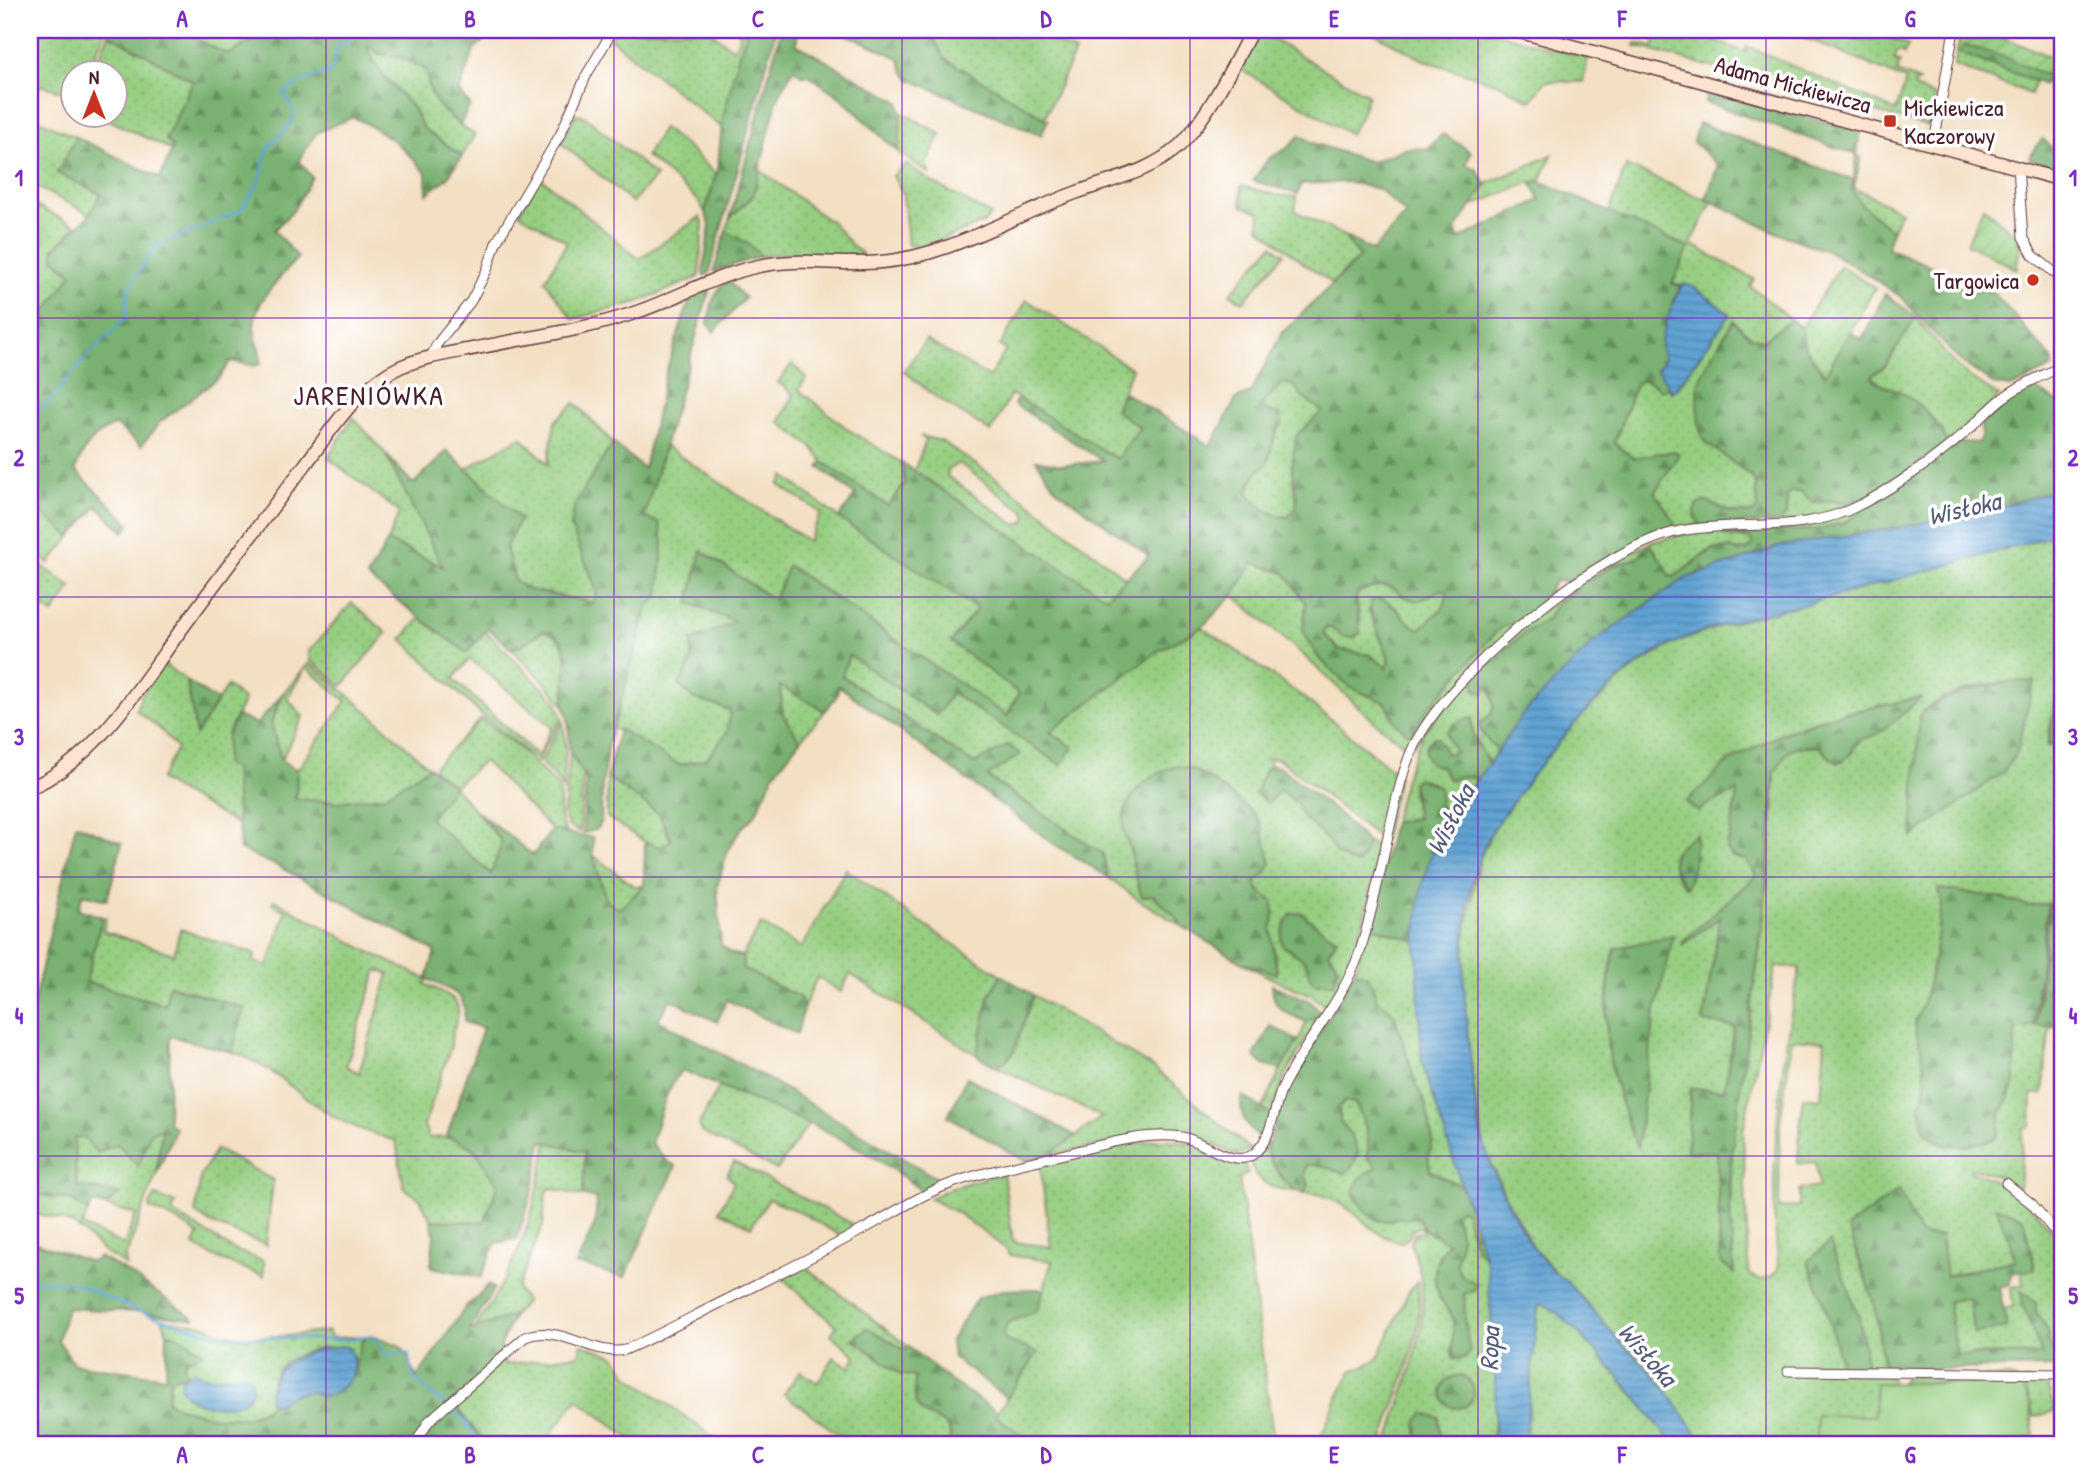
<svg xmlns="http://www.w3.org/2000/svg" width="2092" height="1474" font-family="'Patrick Hand',sans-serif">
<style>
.grass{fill:url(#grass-dots);stroke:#707656;stroke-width:2;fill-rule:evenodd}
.forest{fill:url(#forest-firs);stroke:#61684d;stroke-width:2;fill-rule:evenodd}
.park{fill:#96ce81;stroke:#707656;stroke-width:2}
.garden{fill:url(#garden-furrows);stroke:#707656;stroke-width:2}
.water{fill:url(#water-rules);stroke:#556180;stroke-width:2}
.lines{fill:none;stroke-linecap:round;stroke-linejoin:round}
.stream{stroke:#60a3d4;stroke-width:2.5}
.street-casing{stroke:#633c42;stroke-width:11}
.secondary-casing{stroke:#633c42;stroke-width:15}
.street{stroke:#fff;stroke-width:9}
.secondary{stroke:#fde4d1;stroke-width:12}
.grid{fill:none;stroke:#7b2cbf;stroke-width:2;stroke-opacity:0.55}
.poi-dot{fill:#c8321e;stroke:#fff;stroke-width:2.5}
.labels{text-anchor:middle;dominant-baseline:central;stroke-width:7;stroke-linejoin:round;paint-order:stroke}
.street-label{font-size:24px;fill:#4a1f2b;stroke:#fff}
.poi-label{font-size:24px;fill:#4a1f2b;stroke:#fff;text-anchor:start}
.water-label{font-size:26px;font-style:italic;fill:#545a77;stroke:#fff}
.quarter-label{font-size:28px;letter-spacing:2px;fill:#4a1f2b;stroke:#fff}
.neatline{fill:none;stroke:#7b2cbf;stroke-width:2.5}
.grid-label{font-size:23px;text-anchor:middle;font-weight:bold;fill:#7b2cbf}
</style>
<defs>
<pattern id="grass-dots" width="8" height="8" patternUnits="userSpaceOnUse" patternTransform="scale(1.75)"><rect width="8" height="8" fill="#96ce81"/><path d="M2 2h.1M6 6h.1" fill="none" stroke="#83b070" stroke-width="1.8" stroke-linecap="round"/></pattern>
<pattern id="forest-firs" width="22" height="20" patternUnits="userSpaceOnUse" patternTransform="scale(1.75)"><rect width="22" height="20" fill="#78b16f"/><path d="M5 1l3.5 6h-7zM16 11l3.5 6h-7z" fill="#648f5b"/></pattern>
<pattern id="garden-furrows" width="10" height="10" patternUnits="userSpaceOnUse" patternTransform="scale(1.75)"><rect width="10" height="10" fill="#96ce81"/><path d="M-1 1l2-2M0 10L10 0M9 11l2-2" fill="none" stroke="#83b070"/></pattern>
<pattern id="water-rules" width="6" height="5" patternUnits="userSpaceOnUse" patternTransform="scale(1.75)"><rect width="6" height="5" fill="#60a3d4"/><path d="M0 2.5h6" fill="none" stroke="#5184ac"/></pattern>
</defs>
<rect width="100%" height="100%" fill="#fff"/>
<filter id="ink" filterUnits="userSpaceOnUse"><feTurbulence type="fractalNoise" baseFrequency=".0143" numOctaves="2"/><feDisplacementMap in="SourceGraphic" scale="14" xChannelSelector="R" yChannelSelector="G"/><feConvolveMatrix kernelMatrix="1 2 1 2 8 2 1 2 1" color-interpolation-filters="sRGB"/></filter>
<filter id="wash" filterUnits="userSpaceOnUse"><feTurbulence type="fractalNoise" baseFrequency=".00686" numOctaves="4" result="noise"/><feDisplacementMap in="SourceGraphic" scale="28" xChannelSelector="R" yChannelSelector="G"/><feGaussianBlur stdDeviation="1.57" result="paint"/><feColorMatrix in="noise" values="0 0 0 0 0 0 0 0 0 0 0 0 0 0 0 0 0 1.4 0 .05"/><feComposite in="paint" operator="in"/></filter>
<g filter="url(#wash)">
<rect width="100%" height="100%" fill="#f3dfc2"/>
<g class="grass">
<path d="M30 30H106L87 73 74 74 73 96 43 85 37 89 30 105Z"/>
<path d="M180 30H255L263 34 230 54 222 52Z"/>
<path d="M616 30H707L734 49 741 34 736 30 747 32 738 57 722 128 611 39Z"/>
<path d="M930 30H1029L1075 52 1044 119 944 58Z"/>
<path d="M1259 30H1264L1262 33 1368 95 1359 119 1350 134 1238 68Z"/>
<path d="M1368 30H1485L1588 58 1583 82 1546 81 1531 101 1502 85 1424 60Z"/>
<path d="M1659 30H1683L1745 52 1747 46 1896 111 1906 80 1787 30H1819L1824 37 1826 36 1823 30H1839L1833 33 1835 38C1846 34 1849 37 1859 40 1868 42 1876 38 1884 35L1908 45 1904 54 1902 51 1897 52 1895 58 1897 62H1900L1897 72 1919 81 1914 84 1916 89 1935 96 1931 119 1927 126 1635 46 1636 43 1653 47Z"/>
<path d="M109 34 193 81 166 139 173 147 172 150 100 116H116V74H92Z"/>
<path d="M368 44 379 54 397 56 427 70C427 104 449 118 475 135L462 156 424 129 412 107 383 75 369 53Z"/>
<path d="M1957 52 2035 80 2031 94 1954 66Z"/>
<path d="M901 112 941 134 926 164 929 173 899 153Z"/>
<path d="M576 114 584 116 656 176 632 202 561 143Z"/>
<path d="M30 116 76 137 58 172 101 194 90 214 30 184Z"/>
<path d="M663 128 685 145 716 174 705 212 698 200 646 156Z"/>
<path d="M1552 155 1540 181 1531 182 1472 206 1486 184Z"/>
<path d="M1857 156 1861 157 1854 188 1901 211 1892 231 1862 205 1852 190Z"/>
<path d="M906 164 932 182 991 215 985 222 954 235 919 247 908 245 903 194 893 176Z"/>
<path d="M1626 166 1712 202 1691 244 1754 279 1750 286 1792 320C1783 324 1780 329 1773 335 1756 347 1746 332 1734 321 1726 335 1704 367 1700 380 1696 395 1697 428 1704 441L1751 476 1756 484 1758 507 1755 512C1742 514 1730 514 1719 506L1700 525 1672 528 1675 523 1655 492 1678 454 1675 451 1633 458 1614 444 1636 384 1642 380 1652 383 1661 389 1669 388 1671 392 1678 388 1729 314 1695 288 1684 284 1672 285 1689 247 1609 213Z"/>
<path d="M760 170 828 220H830L853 247 862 253 857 256 790 253 761 256 748 244 726 231 730 218 753 196Z"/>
<path d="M540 177 639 259 700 217 703 223 699 277 638 302 573 319 545 281 567 242 519 213Z"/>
<path d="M1241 186 1277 195 1297 197 1295 211 1344 236 1360 257 1332 283 1306 265 1259 227 1260 212 1242 206Z"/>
<path d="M30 203 77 226 54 249V258L72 274 31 334Z"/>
<path d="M1272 245 1284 254 1243 302 1230 294Z"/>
<path d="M1840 266 1875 288 1825 375 1805 348 1801 328Z"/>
<path d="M1027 300 1132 369 1115 410 1140 427 1117 459 1011 394 991 432 933 395 904 371 926 340 989 377 1006 350 1000 346Z"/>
<path d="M1916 317 1952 362 1976 382 1999 396 1989 408 1947 443C1941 422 1914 398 1894 389 1884 385 1878 387 1872 375L1886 366Z"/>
<path d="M792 364 806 378 799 390 849 430 902 463 905 483 888 506 823 462 813 448 779 422 794 395 778 382Z"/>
<path d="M1282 382 1293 385 1303 398 1323 411 1293 482 1297 499 1296 509 1288 517C1269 515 1257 506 1247 491L1257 472 1267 463 1276 433 1282 424 1262 404Z"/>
<path d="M575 403 613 443 575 504 571 527 597 591 595 603 529 590 515 581 506 547 466 469 521 437 548 464 555 421Z"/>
<path d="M353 417 385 453 444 568 388 541 399 512 328 458Z"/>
<path d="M920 436 941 441 1006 485 1126 578 1106 598 914 471 926 440ZM959 463 1027 514 1025 522 1016 525 947 476 948 470Z"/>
<path d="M665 446 808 541 821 513 779 485 784 476 839 518 977 609 951 642 1019 693 1007 716 789 566 774 600 702 551 689 603 736 622 692 660 679 685 693 698 730 710 728 731 706 759 679 765 613 728 648 606 659 596 663 542 659 524 644 517Z"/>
<path d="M1792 491 1801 492C1810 503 1819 502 1832 500 1839 499 1847 502 1855 504L1831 515 1780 523 1786 514 1787 496Z"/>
<path d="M1879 499C1868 505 1858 516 1847 522 1809 539 1765 528 1725 534L1733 538H1750L1753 545C1741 558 1726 544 1710 550 1697 556 1686 571 1674 577L1669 575 1654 549H1645L1638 558 1615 565 1589 580H1583L1651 542 1699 531 1781 528Z"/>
<path d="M30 503 71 537 49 563 30 548Z"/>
<path d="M2062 533V678L2059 679 2047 745 2062 743V902H2053L2049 907 2039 982 2036 1026H2050L2043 1094H2032L2031 1126 2023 1129 2019 1189C2005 1180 1986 1168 1970 1169L1971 1172C2010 1182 2040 1212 2062 1244V1349H2054L2049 1346C2044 1323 2046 1318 2023 1306L2043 1355 1977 1354 1957 1356 1947 1301 1968 1298 2007 1328 2003 1309 2013 1307 2011 1287 2023 1285 2021 1271 2035 1268 2023 1218 2016 1260 1945 1276 1920 1235 1898 1190 1855 1250 1875 1306 1884 1370 1867 1368 1859 1317 1808 1261 1827 1312 1842 1369 1821 1368 1813 1363 1811 1368 1892 1376V1383H1876L1874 1420 1868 1444H1703C1683 1415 1654 1367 1625 1347L1567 1281 1560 1277 1534 1248 1505 1196 1485 1149 1475 1099 1463 991 1465 937 1478 864 1490 835 1532 774 1578 719 1626 674 1672 644 1727 624ZM2033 681 1919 717C1941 688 1999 681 2033 681ZM1920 698 1877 734 1862 739 1855 746 1851 755 1832 760 1819 747C1787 744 1790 748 1775 772 1772 889 1751 1004 1735 1120 1730 1150 1732 1180 1730 1210 1728 1227 1723 1245 1720 1262L1717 1152 1687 1151 1691 1088 1724 1091 1735 1026 1704 1022 1721 917 1683 944 1755 877V873L1746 860 1739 859 1727 851 1738 790 1703 806 1729 761 1781 734 1831 716ZM1696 835 1694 862 1686 887C1675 876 1671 869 1673 853ZM1939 889 2001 898 2029 906 2049 904 2037 978 2033 1026 2015 1029V1082L2009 1099 2000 1113 1999 1132 1995 1138 1966 1146H1948L1934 1140 1926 1133 1924 1127 1922 1111 1926 1082 1922 1051 1914 1026 1926 995 1935 953 1942 903ZM1673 936 1654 1018 1637 1147C1609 1077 1596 1023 1615 948ZM1776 966 1800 968C1783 1046 1774 1124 1774 1204 1774 1226 1778 1247 1778 1269L1771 1277 1760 1280 1750 1275 1748 1261 1743 1131ZM1792 1039 1825 1041 1821 1099 1803 1097 1798 1158V1164L1816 1162 1819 1187 1799 1190V1207L1779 1208 1780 1123Z"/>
<path d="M30 557 71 587 53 614 30 598Z"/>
<path d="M1253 562 1285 573 1306 603 1303 631 1362 693 1386 703 1395 722 1412 733 1428 708 1496 632 1507 623 1528 617 1483 656 1410 749 1378 725 1301 653 1233 595Z"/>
<path d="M1580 582 1578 588 1554 607 1547 620 1527 631 1509 646 1499 659 1479 668 1523 626Z"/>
<path d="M1381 586H1390L1403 596 1424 599 1435 591 1445 590 1448 593 1443 608 1421 629C1410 627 1402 616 1396 607L1368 609 1390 661 1387 668 1370 655 1338 649 1323 633 1327 627 1336 630 1360 622 1356 597 1359 591Z"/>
<path d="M352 603 387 633 342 686 309 659V651Z"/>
<path d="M420 618 467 653 485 631 552 697 558 705 562 719 543 749 539 762 485 718 402 639ZM470 659 552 727 538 756 453 679Z"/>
<path d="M1202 627 1299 694 1399 775 1383 841 1279 759 1267 758 1271 766 1265 770 1255 794 1268 802 1280 789 1297 803 1302 816 1329 842 1336 854 1366 850 1367 842 1380 848 1357 948 1349 968 1326 1007 1312 995 1277 981 1241 962 1277 973 1271 928 1274 919 1255 882 1265 873 1271 862 1262 837 1261 824 1253 812 1195 770 1124 834C1134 853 1133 876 1142 896L1153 895 1177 918 1182 926 1139 900 1108 877 1103 854 987 776 1019 755 1008 746 974 764 842 676 849 654 936 715 952 693 1060 764 1050 732 1159 650ZM1302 913 1321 929 1337 938 1334 945 1328 952 1335 961 1310 970 1304 960 1282 945Z"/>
<path d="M542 631C577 636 566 680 564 705L543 680 511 649 520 646Z"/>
<path d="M309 663 358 703 429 767 384 796 337 802 296 799 297 770 346 701 306 667 287 698 303 717 281 760 271 723 284 692Z"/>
<path d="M165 665 187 681 196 734 227 686 244 700 227 735 234 769 238 825 160 780 177 748 160 729 136 710 142 694 161 667Z"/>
<path d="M1474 674 1477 692 1487 686 1490 687 1495 704 1482 733 1493 747 1499 749 1489 764 1473 734 1472 720 1450 741 1455 752 1446 754 1437 737 1431 740 1425 749 1445 770 1448 779 1464 776 1477 779 1467 792 1464 788 1453 794V800L1447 809 1439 807 1440 787 1423 779 1412 789 1416 817 1393 823 1406 774 1424 732Z"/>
<path d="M780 685 825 711 800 740 783 715Z"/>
<path d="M481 719 519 748 558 787C564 804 555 815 566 832L552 830 484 761 454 786 502 842 492 875 429 819 453 786 434 770 435 766Z"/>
<path d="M563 722 566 746 563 790 559 782 542 764 545 753Z"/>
<path d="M570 752 583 774 580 832 568 826 564 814Z"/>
<path d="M607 777 659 814 671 840 661 848 645 842 607 817Z"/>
<path d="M593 855 634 886H644L619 909 606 899Z"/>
<path d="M846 869 918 921 1001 975 989 997 977 1055 850 974 841 992 817 977 804 1007 799 997 743 969 742 956 761 924 801 948Z"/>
<path d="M274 900 373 954 427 979 425 984C445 994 465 997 456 1023 453 1031 450 1037 451 1046L424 1126 429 1138C470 1133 478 1154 498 1185L484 1222 431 1220 420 1199 404 1188 396 1141C371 1133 347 1126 325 1111 293 1091 268 1063 232 1052L243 1008 170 985 165 1005 86 982 102 917 106 918 103 931 174 954 180 929 255 954 254 962 268 966 286 911 272 904ZM377 970 389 974 359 1073 346 1066Z"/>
<path d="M1369 926 1416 941 1422 1062 1462 1186 1430 1171 1428 1156 1433 1142 1426 1106 1415 1082 1395 1016 1388 1007 1377 1000 1373 985 1355 971Z"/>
<path d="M1033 995 1154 1068 1251 1150 1237 1155 1189 1135 1164 1133 1048 1155 1102 1117 995 1066 1008 1059 1014 1051Z"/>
<path d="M1321 1013 1284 1078 1271 1114 1263 1108 1281 1069 1298 1041 1307 1022Z"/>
<path d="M719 1087 809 1123 777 1170 701 1132 699 1124Z"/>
<path d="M1345 1101 1355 1103C1364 1121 1371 1135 1367 1156L1377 1168 1354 1194 1359 1200 1388 1221 1395 1218H1419L1448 1243C1431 1261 1431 1284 1444 1305 1446 1308 1449 1310 1451 1313 1456 1325 1454 1341 1451 1352L1465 1323 1464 1294 1476 1284C1472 1281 1465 1279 1461 1275 1448 1261 1463 1232 1454 1214L1459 1208 1465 1212C1470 1225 1472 1250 1485 1256L1487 1264C1491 1310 1505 1403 1489 1444H1441L1439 1417 1416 1422 1419 1444H1388C1405 1376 1442 1313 1410 1243L1415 1233 1423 1232 1424 1229 1418 1227 1412 1230 1409 1237 1403 1242C1365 1238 1350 1191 1303 1193L1309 1185 1304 1175 1307 1165H1321L1335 1171 1352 1136 1340 1122 1339 1109Z"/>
<path d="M156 1129 163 1131 156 1175 125 1258 126 1265 105 1253 76 1226 62 1220 30 1212V1193L73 1201 88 1212 82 1226 124 1245 136 1214 105 1206 119 1194 77 1187 74 1137C103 1137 128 1152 156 1129Z"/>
<path d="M1154 1140C1169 1140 1184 1140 1198 1146 1215 1152 1226 1164 1244 1163L1248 1174 1239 1178 1274 1444H1030L1029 1441 995 1416 1037 1353 1002 1339 1007 1323 1037 1311 1052 1261 1009 1255 1006 1249 959 1214 929 1198 953 1187 1003 1173 1013 1242 1051 1247 1040 1164Z"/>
<path d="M547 1142 585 1152 583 1196 549 1188 546 1195 543 1225 517 1289 526 1301 514 1315 475 1329C494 1298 514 1266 525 1232 536 1203 541 1173 547 1142Z"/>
<path d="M1266 1145C1265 1163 1285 1178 1294 1191 1277 1190 1254 1183 1251 1163Z"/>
<path d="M216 1149 273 1180 266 1245 212 1224 195 1213 201 1175Z"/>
<path d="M734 1162 849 1222 854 1226V1230L841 1236 800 1212 769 1199 751 1227 719 1211 734 1183 727 1175Z"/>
<path d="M155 1196 176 1203 172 1212 234 1250 264 1261V1276L218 1259 194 1245 198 1235 181 1223 149 1208Z"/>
<path d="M803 1265 909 1347 905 1350 868 1328 915 1376 920 1409C935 1419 955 1424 949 1444H852L784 1394 800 1371 817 1383 834 1357 850 1367 856 1356 831 1335 836 1326 780 1276Z"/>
<path d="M1417 1282C1428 1332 1395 1395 1382 1444H1318L1336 1401 1352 1371 1377 1360 1409 1291Z"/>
<path d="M1542 1304C1568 1311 1653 1418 1672 1444H1523L1526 1434 1538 1306Z"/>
<path d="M163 1320 204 1325 218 1332 245 1337 286 1336 329 1331 331 1338 369 1336 361 1342 356 1363 348 1347C324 1345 283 1353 273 1378 271 1385 270 1393 269 1401L272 1403C245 1430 197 1415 167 1402L171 1378 183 1377 181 1381 190 1400 227 1405 248 1375C237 1373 228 1378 217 1379 206 1379 199 1371 188 1374L184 1369 185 1360 202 1352C191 1346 180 1334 167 1333Z"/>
<path d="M582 1344 615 1356 628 1375 723 1444H638L577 1399 549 1437 559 1444H486L454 1404 504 1359 505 1365 578 1355Z"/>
<path d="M1907 1377H2012L2018 1381 1900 1383Z"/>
<path d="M2024 1381 2046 1382 2055 1411 2034 1417Z"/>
</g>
<g class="forest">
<path d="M111 30H180L222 52 230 54 263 35 255 30 496 31 475 48 459 92 470 105 460 125C440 107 428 100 427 70L397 56 379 54 368 45 369 53 383 75 412 107 424 129 462 156 447 178 427 194 426 173C399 143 390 135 353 117L316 133 299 161 312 177 293 211 274 230 298 257C282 276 255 300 254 326 254 339 263 353 260 364L255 366 230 361 220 377 160 422 141 446 116 425C93 434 84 447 75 470L130 524 124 532 97 506 71 537 30 503V333L72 274 54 258V249L90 214 101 194 57 173 76 137 160 178 173 148 166 139 193 81 109 34Z"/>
<path d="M748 30H776L709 273 704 276 703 273 710 225 705 212 718 168 722 122 738 57Z"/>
<path d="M781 30H798L796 44 899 102 901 112 899 153 840 97 807 74 804 76 793 69 777 100 753 196 730 218Z"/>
<path d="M838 30H930L944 58 1048 120 1041 135 911 80 904 72 899 58Z"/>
<path d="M1965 45 2004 57 2048 76 2045 85 1959 53Z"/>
<path d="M1708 92 1860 131 1857 155 1705 102Z"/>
<path d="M1698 123 1853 180 1852 190 1862 205 1892 231 1887 248 1993 292 2053 360 2052 367 2018 385 2010 387 1993 384 1959 360 1901 297 1865 273 1830 252 1780 234 1706 199 1718 165 1693 142Z"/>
<path d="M1443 134 1471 152 1466 164 1476 169 1486 184 1455 231 1459 239 1540 200 1531 182 1540 181 1689 248 1672 284 1681 286 1673 301 1661 344 1664 357 1663 364 1657 370 1669 388 1661 390 1652 383 1642 380 1636 384 1614 443 1633 458 1675 451 1679 454 1655 492 1675 523 1672 528 1653 535 1567 584 1558 579C1545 592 1548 601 1531 614 1521 622 1509 622 1496 632L1428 708 1412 733 1408 734 1395 722 1386 703 1350 687 1318 657 1303 631 1306 603 1285 573 1253 563 1233 595 1202 627 1159 650 1050 732 1073 747 1061 765 952 693 937 715 849 655 842 676 974 764 1008 745 1020 754 987 777 1103 854 1108 877 1054 844 839 686 836 697 825 711 780 686 783 715 800 740 774 774 755 815 740 830 728 850 717 887 721 945 730 953 742 956 743 969 799 997 804 1007 797 1034 727 1000 717 1022 671 999 658 1020 761 1075 945 1183 922 1192C855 1134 762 1106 682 1070 665 1089 659 1119 651 1143L668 1162 676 1166 625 1277C607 1275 594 1266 576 1265L595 1224 597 1198 583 1196 585 1152 542 1141 533 1190 517 1239 496 1243 481 1277 431 1267 434 1234 431 1220 484 1222 498 1185 475 1149 447 1136 483 1028 464 1022C469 992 450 990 427 979L435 951 278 866 240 850 234 769 225 764 227 735 237 716 257 724 284 692 271 723 281 760 297 770 296 799 337 802 384 796 429 767 454 786 430 819 491 874 502 842 478 812 533 855 552 830C567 832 579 837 593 837V855L606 899 619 909 644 886 645 842 661 847 671 840 659 814 607 777 619 729 679 765 706 759 728 731 730 710 693 698 679 685 692 660V640L735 622 689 603 701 551 774 600 788 566 1007 716 1019 693 951 642 977 609 839 518 855 495 819 467 823 462 888 506 905 483 902 463 1106 597 1149 556 1056 489 1036 460 1062 465 1103 461 1014 404 1018 398 1117 459 1140 427 1115 410 1123 392 1211 446 1236 399 1250 393 1282 333 1359 258 1344 236 1373 251 1406 214 1379 189 1347 182 1300 184 1298 194 1253 181 1268 159 1288 148 1300 135 1313 143 1371 162 1404 149 1428 148ZM1282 383 1293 385 1303 398 1323 411 1296 436 1292 467 1297 499 1296 509 1288 517C1269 515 1257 506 1247 491L1257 472 1267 464 1276 433 1282 424 1280 415 1266 410 1262 404ZM1381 586C1398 585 1398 596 1412 600 1424 603 1432 591 1444 590L1448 593 1443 608 1420 629C1401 624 1394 592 1371 601 1366 615 1386 644 1390 661L1387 668 1370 655 1338 649 1323 633 1327 627 1336 630 1342 637 1354 638 1360 633 1356 597 1359 591Z"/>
<path d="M2043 139 2051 147 2062 151V170L2029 159 2035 147Z"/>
<path d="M726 231 748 244 761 256 714 271Z"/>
<path d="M728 281 745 298 714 332 708 323C711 307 713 290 728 281Z"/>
<path d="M710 288 644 517 659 523 663 542 659 596 648 606 608 744 602 785 601 821 596 830 583 833 586 780 570 752 568 719 564 705 567 658 562 641 552 632 543 631 520 646 510 648 488 628 467 653 367 577 388 541 443 567 385 453 413 484 447 451 520 519 506 547 515 581 529 590 594 603 597 591 571 527 575 504 613 443 644 469 666 372 691 295Z"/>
<path d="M1885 294 1916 317 1885 366 1872 376C1878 388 1888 386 1899 391 1917 401 1941 424 1947 443L1896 480 1855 504 1833 500 1815 504 1801 492 1792 491 1787 496 1786 514 1780 523 1700 525C1695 518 1694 514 1696 505 1708 498 1714 505 1724 510 1733 515 1745 514 1755 512L1758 507 1756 484 1751 476 1704 441C1697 428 1696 395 1700 380 1704 366 1725 335 1733 321L1749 336 1763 340C1774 334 1780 325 1792 320L1801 328 1805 348 1825 375 1850 332 1862 339Z"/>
<path d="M2033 388 2062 404V488L2010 504 1902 527 1782 546 1684 579 1596 641 1523 714 1499 749C1490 746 1479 732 1480 723 1499 710 1494 707 1490 687L1487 686 1483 693 1475 688 1474 674 1479 668 1499 659 1509 646 1527 631 1547 620 1554 607 1578 588 1580 582 1589 580 1615 565 1638 558 1650 545 1666 567 1669 575 1674 577 1712 550 1731 548 1739 552 1750 549 1753 545 1750 538 1725 536V534L1820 529 1844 523 1959 442 1977 443 1981 438V423Z"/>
<path d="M2059 678H2062V743L2048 746Z"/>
<path d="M187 681 217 701 196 735Z"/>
<path d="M2034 681 2017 753 2003 772 1912 837 1919 717 1922 712C1957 690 1993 681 2034 681Z"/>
<path d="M1922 697C1907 709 1893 724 1877 734 1872 736 1866 737 1861 740 1850 748 1853 758 1837 763L1819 747C1787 744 1790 748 1775 772L1762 927 1730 1166V1211L1734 1274 1720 1262 1717 1152H1687L1691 1088 1724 1091 1735 1027 1703 1022 1720 917 1682 945 1684 940 1755 877V873L1746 860 1733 857 1727 850 1738 791 1704 806 1699 812 1686 802 1729 761 1781 734 1831 716Z"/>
<path d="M1471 718 1473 735 1489 764 1477 779 1464 776 1448 779 1441 766C1428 766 1423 757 1426 745L1434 737H1437L1446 754 1455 752C1454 746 1448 742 1447 736 1447 725 1463 719 1471 718Z"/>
<path d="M1178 766C1183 767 1189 768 1194 770 1207 776 1252 809 1258 820 1262 826 1268 853 1271 862L1265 873 1255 882 1259 891 1273 901 1274 919 1271 928 1277 974 1241 962 1182 926 1177 918 1153 895 1142 897C1135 880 1134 865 1130 848 1129 843 1125 838 1124 833 1118 798 1149 773 1178 766Z"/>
<path d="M1271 766 1280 767 1342 817 1367 842 1366 850 1358 864 1348 861 1336 854 1329 842 1302 816 1297 803 1280 790 1268 803 1255 794 1265 770Z"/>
<path d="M1417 778 1440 787 1439 807 1447 809 1456 788 1460 787 1467 792C1430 838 1421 884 1416 941L1369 926 1393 823 1417 818 1412 783Z"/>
<path d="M76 824 122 843 107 900 83 894 78 909 102 917 86 982 165 1005 169 985 244 1008 232 1052 170 1036 168 1123 176 1128 156 1175 162 1131 156 1130 150 1134 138 1167 118 1144 97 1153 83 1137H74L77 1186 120 1194 105 1206 93 1203 88 1212 73 1201 30 1193V1017Z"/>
<path d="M1696 834 1694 862 1687 887C1664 864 1670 849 1696 834Z"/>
<path d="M1939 889 2001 898 2029 906 2050 903 2047 907 2033 1027 2015 1030V1082L2009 1099 2000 1113 1999 1132 1995 1139 1966 1146H1948L1926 1133 1919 1104 1925 1096 1926 1083 1922 1051 1914 1026 1926 995 1935 953 1942 903Z"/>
<path d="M2053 902H2062V1026H2036L2049 907Z"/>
<path d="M1301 913 1321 929 1337 938 1328 952 1339 968 1334 983H1315L1310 978C1311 961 1295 953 1282 945 1279 933 1284 925 1291 914Z"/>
<path d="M1673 935 1654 1018 1637 1148C1609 1076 1597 1026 1615 949Z"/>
<path d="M1355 971 1368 976 1377 1000 1388 1007 1395 1016 1415 1081 1426 1106 1433 1142 1428 1156 1430 1171 1462 1186 1485 1256C1472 1250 1470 1226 1465 1212L1459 1209 1454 1214C1463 1231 1461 1246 1456 1264L1461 1275 1476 1284 1474 1291 1464 1294 1465 1323 1470 1353 1465 1358 1454 1359C1449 1348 1456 1331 1452 1316 1450 1311 1445 1308 1443 1303 1431 1281 1432 1262 1448 1243L1424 1229 1419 1218H1396L1388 1221H1380L1368 1214 1353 1194C1357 1179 1363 1173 1377 1168L1367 1156C1371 1135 1364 1121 1355 1103L1345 1101 1339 1109 1340 1122 1352 1136 1358 1153 1352 1167 1345 1174 1321 1165H1307L1304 1175 1309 1185 1303 1193C1286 1190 1274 1166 1266 1151L1287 1088Z"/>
<path d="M1001 975 1033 995 1014 1051 1008 1059 995 1066 977 1055 989 997Z"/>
<path d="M1272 985 1310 1001 1321 1013 1307 1022C1286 1013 1273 1011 1272 985Z"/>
<path d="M1271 1026 1298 1041 1281 1069 1264 1065 1255 1057 1256 1052Z"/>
<path d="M967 1077 1076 1136 1048 1155 1025 1161 948 1116Z"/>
<path d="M1243 1096 1271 1114 1260 1138C1247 1127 1237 1114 1243 1096Z"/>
<path d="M1899 1190 1920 1235 1941 1236 1946 1276 2016 1260 1996 1206 2023 1218 2035 1269 2011 1273 2010 1284 1999 1287 2007 1328 1974 1333 1968 1298 1948 1301 1957 1355H2042L2023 1306 2021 1291 2036 1303V1313C2048 1323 2046 1333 2050 1346L2054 1349H2062V1367L1884 1370 1875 1306 1848 1227Z"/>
<path d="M30 1241 91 1262 99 1257 124 1270 195 1319 140 1312 67 1308 58 1340 74 1364 166 1377 167 1333C180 1334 192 1346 203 1353L185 1360 184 1369 188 1374 171 1378 167 1402 183 1409 215 1417H247L265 1410 272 1403 292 1395 353 1376 361 1342 369 1336C407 1344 403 1347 417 1378L467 1305 477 1298 488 1285 494 1288 470 1330 514 1315 501 1344V1355L454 1405 486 1444H30Z"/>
<path d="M1830 1242 1859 1317 1867 1368 1842 1369 1827 1312 1808 1261Z"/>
<path d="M1044 1289 1037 1311 1007 1323 1003 1339 1038 1353 1007 1398 953 1358 951 1340 977 1298 1003 1290Z"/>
<path d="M868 1328 905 1350 909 1347 949 1380 998 1412 996 1416 1030 1441V1444H949C958 1417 926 1423 917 1405 913 1397 915 1385 915 1377L900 1374 853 1339Z"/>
<circle cx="1458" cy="1392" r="16"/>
<path d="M1423 1414 1439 1417 1441 1444H1419L1416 1422Z"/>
</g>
<path class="park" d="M1876 1383 2017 1384C2033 1394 2031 1420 2034 1437L2026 1438V1444H1817L1816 1415 1874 1416Z"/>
<g class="garden">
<path d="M1970 30H1985L2054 58 2048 76 2004 57 1965 45 1959 53 1957 52 1960 39Z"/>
<path d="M1983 207 2015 234 2020 243 2017 269 1967 244Z"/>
</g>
<g class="water">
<path d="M1684 284 1695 288 1730 314 1673 392 1657 370 1664 359C1663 356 1661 352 1661 348 1659 340 1676 290 1684 284Z"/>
<path d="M2062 488V533C1984 555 1907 577 1829 598 1777 612 1722 621 1674 643 1629 664 1591 704 1560 741 1542 763 1524 785 1508 809 1501 819 1493 828 1488 838 1454 910 1463 995 1472 1071 1475 1097 1477 1126 1486 1151 1499 1188 1532 1262 1567 1281L1625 1347C1653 1367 1684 1415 1703 1444H1672C1654 1418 1568 1311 1542 1304L1538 1306 1526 1434 1523 1444H1489L1495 1429V1365L1487 1264 1422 1062 1416 941 1420 894 1430 857 1453 810 1489 764 1523 714 1596 640 1684 579 1782 546 1902 527 2010 504Z"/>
<path d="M342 1346 350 1349C360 1372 347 1392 322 1396 304 1386 292 1395 275 1404L269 1401C269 1359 309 1350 342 1346Z"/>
<path d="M193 1372 212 1378 240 1374 248 1375C271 1414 188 1414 180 1386L183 1377Z"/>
</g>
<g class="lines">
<g class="stream">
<path d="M30 417 50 401 89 354 127 317V291L155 247 240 211 259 182 268 148 290 124 295 114 284 93 303 81 332 71 337 48 360 30"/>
<path d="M30 1280 74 1283 144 1313 219 1336 348 1340 364 1336 377 1339 386 1356 408 1353 415 1380 445 1404"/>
<path d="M450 1408 463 1419 481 1444"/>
<path d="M545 1444 549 1439 556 1444"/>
</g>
</g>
</g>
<g filter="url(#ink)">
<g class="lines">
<defs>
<g id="street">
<path d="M1934 143 1954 30"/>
<path d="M2018 167 2023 237 2033 255 2062 279"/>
<path d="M431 357 437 344 471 301 487 270 496 243 560 135 587 74 613 30"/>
<path d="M2006 1183 2032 1204 2062 1240"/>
<path d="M1788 1371 2062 1374"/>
<path d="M415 1444 429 1421 525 1337C560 1323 593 1357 625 1350 657 1336 688 1319 720 1303 768 1279 817 1255 864 1229 886 1217 908 1203 931 1192 970 1173 1026 1164 1069 1153 1105 1144 1144 1132 1182 1137 1204 1141 1233 1168 1252 1155 1273 1140 1273 1108 1283 1086 1306 1041 1342 1001 1359 954 1375 906 1383 854 1395 805 1401 781 1407 755 1421 733 1462 665 1601 546 1680 531 1737 520 1795 533 1849 510 1889 492 1936 459 1968 430 1980 420 1991 407 2003 398 2020 384 2043 376 2062 366"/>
</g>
<g id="secondary">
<path d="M1513 30 2062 180"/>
<path d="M30 788C99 758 142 682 186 623 225 570 265 517 305 465 332 429 358 386 400 367 421 358 445 354 467 350 521 338 578 332 631 314 674 300 715 275 759 266 799 257 841 266 881 262 949 256 1012 216 1075 193 1110 180 1151 172 1179 146 1206 120 1234 64 1252 30"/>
</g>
</defs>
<use href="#street" class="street-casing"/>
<use href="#secondary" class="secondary-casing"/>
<use href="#street" class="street"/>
<use href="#secondary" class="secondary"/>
</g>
</g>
<path class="grid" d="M326 30V1444M614 30V1444M902 30V1444M1190 30V1444M1478 30V1444M1766 30V1444M30 318H2062M30 597H2062M30 877H2062M30 1156H2062"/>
<g class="poi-dot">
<rect x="1883" y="114" width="14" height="14" rx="3.5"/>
<circle cx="2033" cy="280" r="7"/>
</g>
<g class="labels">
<g class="street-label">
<text transform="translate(1793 84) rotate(15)">Adama Mickiewicza</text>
</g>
<g class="poi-label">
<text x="1904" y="107">Mickiewicza<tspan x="1904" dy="28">Kaczorowy</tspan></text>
<text x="2019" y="280" text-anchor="end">Targowica</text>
</g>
<g class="water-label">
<text transform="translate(1964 508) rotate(-13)">Wisłoka</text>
<text transform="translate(1450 819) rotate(-63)">Wisłoka</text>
<text transform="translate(1489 1349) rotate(-88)">Ropa</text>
<text transform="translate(1648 1354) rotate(49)">Wisłoka</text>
</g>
<g class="quarter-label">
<text x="369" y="395">JARENIÓWKA</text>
</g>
</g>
<rect width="2092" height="1474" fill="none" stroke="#fff" stroke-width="77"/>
<g transform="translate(94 94)"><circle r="33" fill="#ffffff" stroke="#b7a5aa" stroke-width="2"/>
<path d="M0-5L12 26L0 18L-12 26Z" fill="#c8321e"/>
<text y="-10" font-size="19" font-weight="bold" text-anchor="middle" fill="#4a1f2b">N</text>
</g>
<rect x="38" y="38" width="2016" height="1398" class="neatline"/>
<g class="grid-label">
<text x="182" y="27">A</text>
<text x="470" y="27">B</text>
<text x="758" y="27">C</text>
<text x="1046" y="27">D</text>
<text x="1334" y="27">E</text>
<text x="1622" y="27">F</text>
<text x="1910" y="27">G</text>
<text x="19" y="186">1</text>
<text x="2073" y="186">1</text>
<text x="19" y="466">2</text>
<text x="2073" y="466">2</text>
<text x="19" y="745">3</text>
<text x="2073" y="745">3</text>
<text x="19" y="1024">4</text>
<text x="2073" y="1024">4</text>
<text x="19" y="1304">5</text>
<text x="2073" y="1304">5</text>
<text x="182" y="1463">A</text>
<text x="470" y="1463">B</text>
<text x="758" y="1463">C</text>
<text x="1046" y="1463">D</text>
<text x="1334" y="1463">E</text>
<text x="1622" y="1463">F</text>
<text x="1910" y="1463">G</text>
</g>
</svg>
